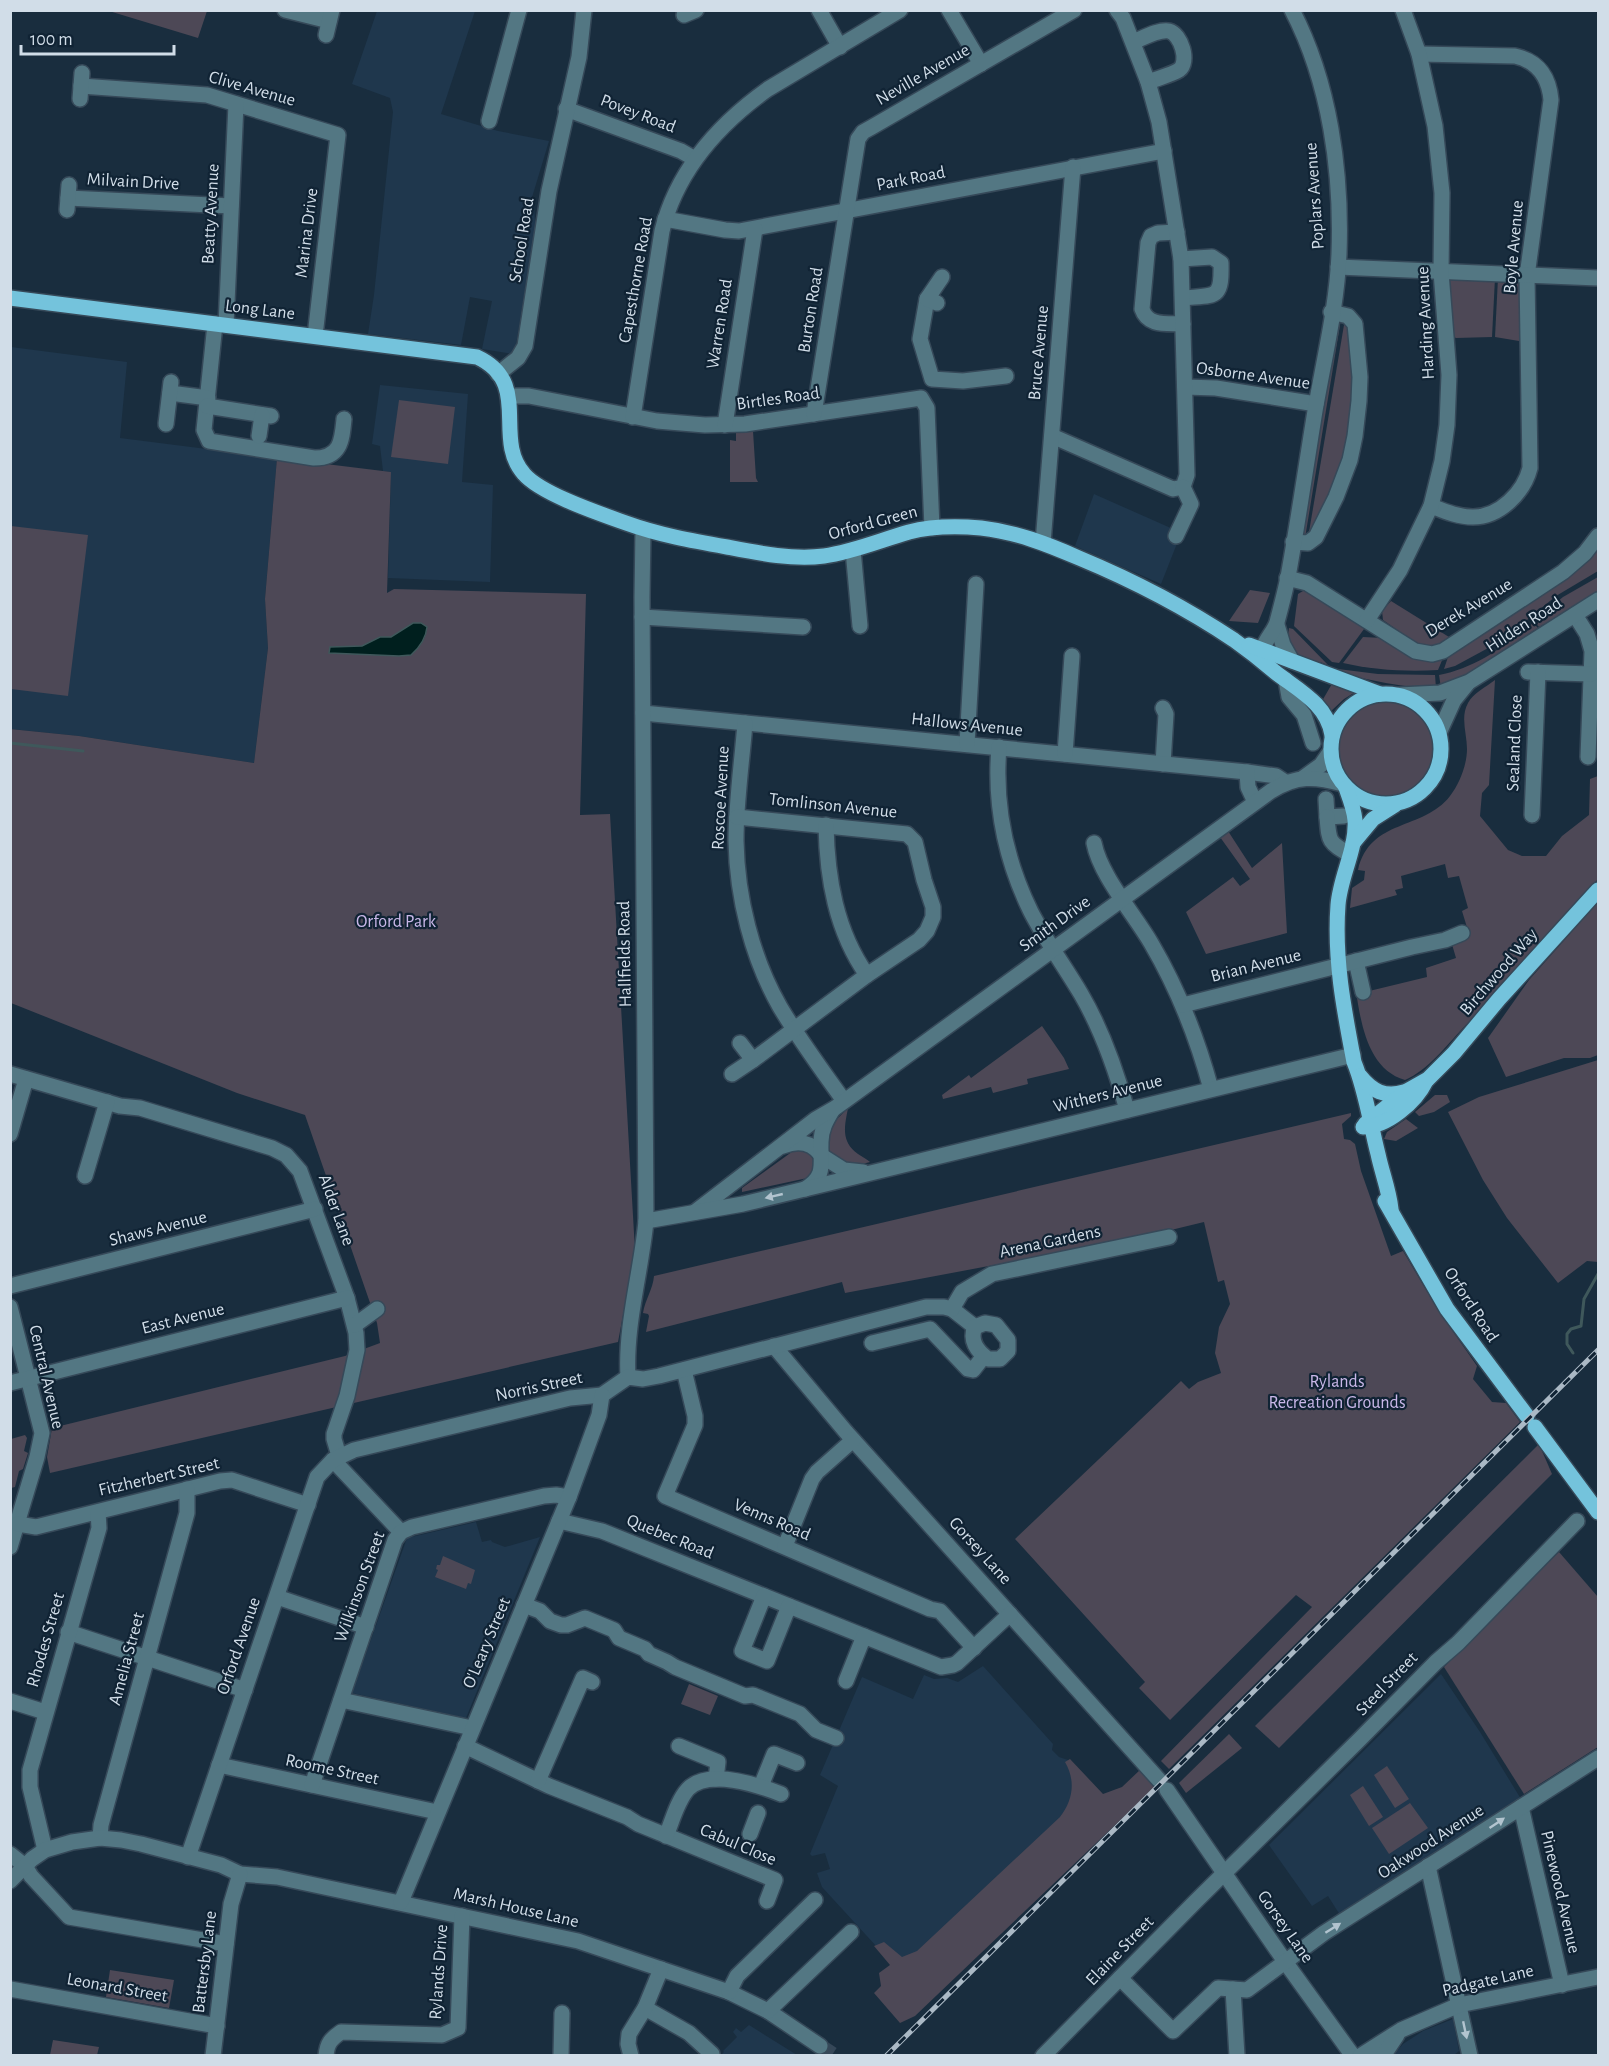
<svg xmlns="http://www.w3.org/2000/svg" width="1609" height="2066" font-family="'Alegreya Sans',sans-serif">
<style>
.built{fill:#1f374d}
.green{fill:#4d4856}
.water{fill:#001f1e;stroke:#3f585b;stroke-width:1.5}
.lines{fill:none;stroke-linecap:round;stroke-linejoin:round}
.stream{stroke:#3f585b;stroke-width:3}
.minor-tunnel{stroke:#354758;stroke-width:15;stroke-dasharray:15 8;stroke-linecap:butt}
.minor-casing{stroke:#364959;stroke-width:18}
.major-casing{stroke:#364959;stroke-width:18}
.minor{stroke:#537783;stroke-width:15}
.major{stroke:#74c3dc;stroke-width:15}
.rail-casing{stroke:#abb9c5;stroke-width:5}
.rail{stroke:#102334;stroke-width:3;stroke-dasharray:9;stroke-linecap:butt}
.oneway{fill:#b2c4cf}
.labels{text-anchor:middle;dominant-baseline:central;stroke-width:4.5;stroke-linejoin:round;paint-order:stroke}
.street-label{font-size:18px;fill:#d1dde8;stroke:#102334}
.park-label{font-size:18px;fill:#c9b7e8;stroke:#102334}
</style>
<rect width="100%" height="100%" fill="#192d3e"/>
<g class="built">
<path d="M377 11H475L441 114 498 131 549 141 530 204 534 205 535 221 536 222 515 351 513 354 482 349 492 301 470 297 461 345 368 334 374 295 393 112 390 98 352 84Z"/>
<path d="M11 347 127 362 120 438 277 458 265 599 268 648 254 763 79 736 11 729Z"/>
<path d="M380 385 468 394 462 482 493 485 490 582 388 578 391 472 383 471 380 446 372 444Z"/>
<path d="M1094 494 1173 529 1178 541 1161 584 1075 546Z"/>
<path d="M476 1522 482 1542 491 1540 492 1542 505 1547 540 1537 466 1718 352 1693 407 1538Z"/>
<path d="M983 1666 1053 1744 1052 1750 1059 1757 1068 1760 1114 1813 921 1995 822 1887 817 1873 830 1869 825 1853 812 1856 810 1854 838 1786 820 1775 862 1677 913 1699 924 1675 934 1679 947 1678 958 1682Z"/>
<path d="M1441 1674 1480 1732 1521 1799 1340 1915 1328 1896 1312 1906 1269 1845Z"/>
<path d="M1453 2019 1459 2051 1454 2055 1392 2056 1403 2044 1423 2031Z"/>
<path d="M749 2025 797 2055H721L724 2052 723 2051 737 2037 733 2032 736 2028 741 2032Z"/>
</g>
<g class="green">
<path d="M109 11H207L198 38Z"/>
<path d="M1453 278H1495L1492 337 1456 338 1450 335 1449 281Z"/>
<path d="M1498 278 1512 279 1521 283 1524 339 1519 341 1495 337Z"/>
<path d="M1341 319 1305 538 1301 535 1334 326Z"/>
<path d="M1345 319 1348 320 1355 367 1346 461 1308 538Z"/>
<path d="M399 400 455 407 448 464 391 457Z"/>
<path d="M753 431 756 478 758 482H730V440L736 441V433Z"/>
<path d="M277 458 391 472 387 593 394 589 586 594 580 815 610 814 636 1268 629 1283 618 1342 50 1473 47 1457 52 1428 345 1356 380 1343 377 1323 305 1115 237 1093 11 1003 10 729 79 736 254 763 268 648 265 599Z"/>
<path d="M11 526 88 535 68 696 11 689Z"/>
<path d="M1598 541V571L1556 596 1503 640 1455 666 1444 669 1449 654Z"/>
<path d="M1598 577V593L1546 626 1544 624 1539 627 1534 621 1563 597Z"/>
<path d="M1250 590 1270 593 1258 623 1229 621Z"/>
<path d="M1303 591H1308L1367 625 1339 663 1332 662 1294 626 1298 594Z"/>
<path d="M1391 601 1449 637 1430 650H1426L1383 620 1382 611Z"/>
<path d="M1533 623 1538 628 1530 633 1532 636 1467 678 1441 688 1439 675C1474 669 1507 645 1533 623Z"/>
<path d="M1289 628 1293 629 1328 665 1320 662 1316 664C1297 657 1285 652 1289 628Z"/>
<path d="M1363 637 1383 638 1443 658 1438 670C1407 672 1373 670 1343 663Z"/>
<path d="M1338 669 1378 674 1435 675 1436 688C1402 688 1369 680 1337 672Z"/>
<path d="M1495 680 1489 785 1482 793 1480 816 1508 850 1522 856H1546L1562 836 1589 815 1590 779 1598 776V879C1554 929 1510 980 1463 1028 1446 1046 1428 1070 1405 1080 1360 1067 1359 1003 1352 965L1361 993 1427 977 1426 968 1456 958 1451 941 1469 934 1462 911 1468 908 1459 876 1448 878 1445 864 1401 876 1403 888 1395 890 1397 895 1350 908 1352 888 1364 880 1365 871 1358 870C1370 818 1423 831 1450 796 1460 783 1467 764 1467 749 1467 734 1460 717 1468 703 1473 693 1486 687 1495 680Z"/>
<path d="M1333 682 1357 691 1344 699 1330 712 1322 701Z"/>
<circle cx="1386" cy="750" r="50"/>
<path d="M1228 831 1252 868 1282 843 1287 933 1206 954 1186 912 1233 877 1240 886 1250 879 1220 837Z"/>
<path d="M1598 902V1055L1590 1058H1564L1506 1077 1488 1038 1529 980Z"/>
<path d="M1042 1026 1064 1058 1069 1069 1027 1079 1028 1084 993 1093 991 1087 943 1099 942 1095 969 1075 971 1078Z"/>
<path d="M1598 1060V1262L1587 1261 1558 1283 1507 1218 1483 1180 1448 1112 1479 1097Z"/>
<path d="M1435 1095H1447L1450 1102 1434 1112 1419 1116 1415 1112Z"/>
<path d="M848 1108C845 1125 840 1141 858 1154 862 1157 867 1159 870 1162L851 1167 833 1159 827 1148 826 1136 835 1117 837 1119Z"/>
<path d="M1351 1113V1116L1342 1124 1344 1139 1350 1140 1355 1144 1361 1171 1391 1256 1403 1251 1438 1310 1477 1366 1473 1379 1492 1402 1506 1403 1520 1422 1169 1769 1161 1761 1312 1607 1296 1595 1170 1720 1139 1688 1145 1682 1015 1539 1181 1381 1189 1389 1198 1382 1221 1373 1215 1353 1219 1327 1230 1304 1224 1280 1218 1282 1204 1222 1138 1238 845 1293 842 1282 646 1332 649 1316 648 1314 643 1313C645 1300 653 1289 654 1276Z"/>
<path d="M1406 1119 1418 1128 1396 1141 1384 1139 1387 1132Z"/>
<path d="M800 1146 816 1158 812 1177 742 1192V1188Z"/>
<path d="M25 1435 27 1438 24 1451 28 1453 23 1469 19 1471 15 1487 11 1488V1439Z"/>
<path d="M1539 1444 1552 1474 1279 1748 1255 1726Z"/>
<path d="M1559 1552 1598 1597V1747L1524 1794 1444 1667Z"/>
<path d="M443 1556 475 1570 471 1584 468 1583 466 1589 435 1577 438 1570 436 1569 437 1565H440Z"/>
<path d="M689 1684 718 1696 710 1715 681 1704Z"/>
<path d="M1229 1734 1242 1748 1186 1793 1179 1783Z"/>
<path d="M1070 1759 1103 1794 1122 1787 1141 1769 1156 1786 915 2016 900 2023 874 1993 881 1986 879 1973 890 1965 874 1946 884 1942 902 1957 917 1951 1060 1817C1073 1800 1076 1781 1065 1762Z"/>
<path d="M1387 1766 1409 1799 1395 1808 1374 1775Z"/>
<path d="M1363 1786 1383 1817 1369 1826 1350 1795Z"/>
<path d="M1410 1803 1428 1828 1389 1854 1372 1828Z"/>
<path d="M110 1970 174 1980 169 2008 106 1997Z"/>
<path d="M53 2040 99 2047 97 2055H50Z"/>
</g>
<path class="water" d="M413 623H421L427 627C426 639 420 647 411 655L399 656 329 653 330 647 362 646 380 637H391Z"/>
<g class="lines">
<g class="stream">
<path d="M10 743 83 751"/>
<path d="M1573 1353 1567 1344V1334L1571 1329 1581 1326 1584 1299 1598 1274"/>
</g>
<path class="minor-tunnel" d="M820 2046 835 2056"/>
<defs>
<g id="minor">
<path d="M285 10 329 21"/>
<path d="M819 10 840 47"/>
<path d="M949 10 981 64"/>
<path d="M684 15 696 10"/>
<path d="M326 35 332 10"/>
<path d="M1133 42C1143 38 1159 29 1169 31 1181 34 1190 62 1179 70 1171 75 1158 78 1148 82"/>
<path d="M1419 54 1515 56C1538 61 1549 77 1551 100L1527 276 1530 468C1524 492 1500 517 1473 517 1458 517 1444 511 1431 506"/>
<path d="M81 86 207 95 338 135 315 336"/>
<path d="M80 99 82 73"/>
<path d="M566 109 681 151 695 159"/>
<path d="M489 121 519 10"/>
<path d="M68 198 231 206"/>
<path d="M67 210 69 185"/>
<path d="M665 219 725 230 739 231 1164 151"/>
<path d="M1177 232 1158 233 1151 236 1148 243 1142 309C1148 327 1167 323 1183 324"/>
<path d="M1181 259 1212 257 1221 263C1222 300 1216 295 1183 298"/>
<path d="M1338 267 1598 278"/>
<path d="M927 299 920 339 932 379 963 381 1006 376"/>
<path d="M937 303 927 299 942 277"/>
<path d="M215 324 204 430 209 441 314 458C341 458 342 440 344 419"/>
<path d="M226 325 236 104"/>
<path d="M498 374 518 358 525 346 549 191 579 57 584 10"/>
<path d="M1185 387 1216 388 1316 404"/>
<path d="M170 393 208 398"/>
<path d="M510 396H529L657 421 705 425 745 424 921 398 927 408 932 528"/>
<path d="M207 406 271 416"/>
<path d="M814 414 858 139 863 132 872 127 1074 10"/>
<path d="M633 417 662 231C677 170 719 124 768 89L900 10"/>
<path d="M166 424 171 382"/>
<path d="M725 425 755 229"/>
<path d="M259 436 262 415"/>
<path d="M1052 436 1173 489 1183 487 1187 475 1181 259 1159 122 1148 82 1123 18 1117 10"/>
<path d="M1176 536 1191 504 1183 487"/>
<path d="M1293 542 1308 543 1316 537 1336 497 1350 460 1355 436 1359 401 1360 377 1355 324 1348 316 1331 312"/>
<path d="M1043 543 1073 167"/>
<path d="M853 550 860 626"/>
<path d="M1287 578 1307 583 1415 651 1432 654 1443 651 1563 572 1585 553 1598 536"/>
<path d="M1575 615 1587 634 1592 651 1588 757"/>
<path d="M642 617 803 627"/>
<path d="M1367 620 1400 570 1431 506 1442 461 1447 425 1449 375 1441 272 1442 193 1435 126 1419 54 1403 10"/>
<path d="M1277 625 1283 645 1292 661"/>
<path d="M1265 663C1257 644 1273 636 1277 622 1281 607 1285 592 1288 577 1298 522 1306 466 1315 411 1324 359 1337 306 1339 254 1342 172 1330 83 1292 10"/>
<path d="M1528 672 1591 674"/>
<path d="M1286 680 1289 697 1304 715 1313 743"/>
<path d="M1399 695 1440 693 1469 682 1598 600"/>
<path d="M1163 708 1166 714 1163 764"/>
<path d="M643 713 1247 772 1276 776 1285 782"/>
<path d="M745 723C742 762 736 801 736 841 737 897 752 958 780 1007 799 1039 822 1070 844 1101"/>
<path d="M1439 733 1454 700 1467 684"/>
<path d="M967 744 976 584"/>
<path d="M999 747C994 805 1006 861 1031 912 1046 941 1065 967 1081 994 1102 1030 1116 1070 1127 1110"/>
<path d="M1065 754 1072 656"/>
<path d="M1247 772 1248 787 1255 802"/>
<path d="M1303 778 1321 765 1330 752"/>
<path d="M1326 799 1327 817 1344 816"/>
<path d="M1532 815 1538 672"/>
<path d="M737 817 907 834 915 842 924 880 933 907V917L927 931 919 940 867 975 753 1060"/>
<path d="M1327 817C1329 841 1328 842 1349 854"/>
<path d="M826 825C827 878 836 931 867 975"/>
<path d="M1094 843C1100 875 1134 914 1151 943 1178 989 1197 1037 1211 1089"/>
<path d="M1356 961 1363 992"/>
<path d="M1183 1005 1412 947 1445 940 1462 933"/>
<path d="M10 1074 120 1106 140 1108 272 1148 286 1155 300 1171 347 1298 356 1333 357 1350 347 1396 334 1434V1439L339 1456"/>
<path d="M732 1074 753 1060 740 1043"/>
<path d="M10 1134 26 1079"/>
<path d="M783 1146C798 1140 812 1142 821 1155"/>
<path d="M822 1156 844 1170 863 1172"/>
<path d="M85 1176 107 1102"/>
<path d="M805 1189C827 1175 820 1164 821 1142 821 1130 826 1121 832 1111"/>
<path d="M695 1212 816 1119 835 1108 1271 791C1297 775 1314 776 1343 784"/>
<path d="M646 1221 743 1204 842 1180 1353 1055"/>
<path d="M10 1286 315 1209"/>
<path d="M10 1307 42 1433 37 1457 10 1547"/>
<path d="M952 1309 975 1327"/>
<path d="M985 1323 996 1325 1008 1340V1351L1000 1359H988C977 1351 969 1340 975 1327Z"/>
<path d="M355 1325 377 1309"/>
<path d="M872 1343 930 1329 968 1369 973 1370 984 1356"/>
<path d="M774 1346 846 1432 1159 1780"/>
<path d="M684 1370 695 1416V1425L665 1496 930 1609 940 1611 974 1648"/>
<path d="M628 1377C625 1325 641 1273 646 1221L642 597 643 529"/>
<path d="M10 1383 347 1298"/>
<path d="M333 1460 401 1532"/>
<path d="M559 1521 602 1531 941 1667 953 1665 957 1663 1010 1614"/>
<path d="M18 1524 36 1527 220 1481 232 1480 308 1505"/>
<path d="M785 1546 812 1479 817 1472 853 1440"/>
<path d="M764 1596 742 1651 767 1661 789 1606"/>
<path d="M277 1597 366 1627"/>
<path d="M524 1605 540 1611 550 1621 561 1625H567L585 1618 614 1630 619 1638 645 1649 649 1654 667 1662 675 1667 745 1696 753 1695 800 1714 816 1730 836 1738"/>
<path d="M68 1632 245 1690"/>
<path d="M846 1681 864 1636"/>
<path d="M341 1700 472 1728"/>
<path d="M10 1701 45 1712"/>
<path d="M465 1746 549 1786 627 1817 638 1824 775 1880 767 1901"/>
<path d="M679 1746 718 1762 716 1779"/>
<path d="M219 1765 437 1812"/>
<path d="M538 1781 583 1678 592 1682"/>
<path d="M312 1785 395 1540 401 1532 412 1527 544 1496 556 1495 569 1497"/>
<path d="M761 1786 774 1754 797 1763"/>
<path d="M1167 1790 1286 1963 1353 2056"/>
<path d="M1521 1807 1562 1985"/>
<path d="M750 1834 758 1813"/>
<path d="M666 1836C672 1822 677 1801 688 1789 708 1768 758 1785 781 1794"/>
<path d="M100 1838 101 1825 187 1513V1489"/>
<path d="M45 1850 30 1787V1770L99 1528 98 1512"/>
<path d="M10 1854 25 1866 31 1876 69 1917 226 1944"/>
<path d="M188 1857 317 1477 333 1460 354 1450 570 1398 602 1395 628 1377 643 1379 659 1376 926 1307H944L952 1309 962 1292 992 1274 1169 1237"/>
<path d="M1428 1866 1470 2056"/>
<path d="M10 1881 32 1859 45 1850 72 1842 100 1838 121 1840 141 1844 221 1865 240 1874 277 1877 578 1941 729 1992 768 2011 820 2046"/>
<path d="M401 1902 569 1497 599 1415 602 1395"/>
<path d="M1120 1978 1173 2031 1218 1988 1247 1990 1324 1933 1598 1758"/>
<path d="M10 1989 217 2026"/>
<path d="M1233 1989 1237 2056"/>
<path d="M729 1992 737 1976 815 1900"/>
<path d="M645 2008 689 2033 712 2054"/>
<path d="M768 2011 851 1932"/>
<path d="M213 2056 231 1904 240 1874"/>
<path d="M326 2056C327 2043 331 2039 341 2032L442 2035 458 2028 462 1916"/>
<path d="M561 2056 562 2013"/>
<path d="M631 2056 628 2044 629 2034 645 2008 661 1969"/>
<path d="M1043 2056 1196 1901 1360 1739 1436 1662 1458 1643 1577 1521"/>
<path d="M1360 2056 1401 2030 1459 2005 1598 1977"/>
<path d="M1383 2056 1397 2035"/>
</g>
<g id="major">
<path d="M10 298 477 357C533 383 492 438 524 474 541 494 601 514 626 523 659 535 693 541 727 547 758 553 792 560 824 556 853 552 881 540 909 532 932 526 957 526 981 528 1016 532 1047 544 1079 558 1132 580 1186 608 1234 640 1248 650 1262 661 1275 672 1298 690 1327 704 1332 735"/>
<path d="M1249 645 1380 694"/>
<circle cx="1386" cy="749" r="55"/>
<path d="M1346 788C1350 799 1354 809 1355 820 1357 848 1340 877 1338 905 1334 959 1344 1010 1354 1062 1366 1091 1370 1123 1378 1154 1382 1173 1389 1190 1391 1209"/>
<path d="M1353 843 1373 819 1395 805"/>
<path d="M1360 1076C1372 1091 1385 1098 1404 1092"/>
<path d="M1365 1124 1405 1092 1428 1079 1454 1053 1499 999 1598 890"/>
<path d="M1363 1127C1387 1127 1416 1102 1426 1081"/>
<path d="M1385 1201 1447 1309 1527 1416"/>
<path d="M1535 1427 1598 1512"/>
</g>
</defs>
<use href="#minor" class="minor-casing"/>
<use href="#major" class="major-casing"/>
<use href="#minor" class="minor"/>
<use href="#major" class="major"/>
<defs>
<path id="rail" d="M886 2056 1598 1350"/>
</defs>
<use href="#rail" class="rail-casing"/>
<use href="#rail" class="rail"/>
</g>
<defs><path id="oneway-solid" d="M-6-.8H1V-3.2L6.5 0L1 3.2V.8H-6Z" transform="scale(1.5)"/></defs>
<g class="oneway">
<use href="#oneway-solid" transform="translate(774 1196) rotate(167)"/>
<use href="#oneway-solid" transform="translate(1497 1823) rotate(-34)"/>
<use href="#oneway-solid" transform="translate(1333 1928) rotate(-32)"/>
<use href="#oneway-solid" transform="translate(1465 2030) rotate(78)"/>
</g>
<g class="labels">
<g class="street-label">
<text transform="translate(923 75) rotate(-30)">Neville Avenue</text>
<text transform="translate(252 89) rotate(16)">Clive Avenue</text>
<text transform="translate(638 114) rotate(21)">Povey Road</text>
<text transform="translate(911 179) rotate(-11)">Park Road</text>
<text transform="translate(133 182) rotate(3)">Milvain Drive</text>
<text transform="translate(1315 196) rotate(-94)">Poplars Avenue</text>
<text transform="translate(211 214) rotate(-87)">Beatty Avenue</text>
<text transform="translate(307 233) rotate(-83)">Marina Drive</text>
<text transform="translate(522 240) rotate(-81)">School Road</text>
<text transform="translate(1514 247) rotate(-85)">Boyle Avenue</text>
<text transform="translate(636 280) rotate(-80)">Capesthorne Road</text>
<text transform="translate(260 310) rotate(7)">Long Lane</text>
<text transform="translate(811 310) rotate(-81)">Burton Road</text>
<text transform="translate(1426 323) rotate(-93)">Harding Avenue</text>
<text transform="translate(720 324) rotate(-81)">Warren Road</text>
<text transform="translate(1039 353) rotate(-85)">Bruce Avenue</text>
<text transform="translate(1253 376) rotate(8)">Osborne Avenue</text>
<text transform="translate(778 399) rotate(-8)">Birtles Road</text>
<text transform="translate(873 523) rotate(-15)">Orford Green</text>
<text transform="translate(1469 608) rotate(-31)">Derek Avenue</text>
<text transform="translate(1524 625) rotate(-33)">Hilden Road</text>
<text transform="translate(967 725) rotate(6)">Hallows Avenue</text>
<text transform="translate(1515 743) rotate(-88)">Sealand Close</text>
<text transform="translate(721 798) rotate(-87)">Roscoe Avenue</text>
<text transform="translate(833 806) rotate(6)">Tomlinson Avenue</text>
<text transform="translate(1055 924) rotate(-36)">Smith Drive</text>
<text transform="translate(625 954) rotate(-91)">Hallfields Road</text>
<text transform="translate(1256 966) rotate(-14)">Brian Avenue</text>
<text transform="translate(1499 972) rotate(-49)">Birchwood Way</text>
<text transform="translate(1108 1094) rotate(-14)">Withers Avenue</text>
<text transform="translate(336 1210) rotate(70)">Alder Lane</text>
<text transform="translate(158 1229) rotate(-14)">Shaws Avenue</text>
<text transform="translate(1050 1242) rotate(-12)">Arena Gardens</text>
<text transform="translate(1471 1305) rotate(57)">Orford Road</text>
<text transform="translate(183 1319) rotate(-14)">East Avenue</text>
<text transform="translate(46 1377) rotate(77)">Central Avenue</text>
<text transform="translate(539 1387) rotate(-12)">Norris Street</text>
<text transform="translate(159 1477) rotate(-13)">Fitzherbert Street</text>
<text transform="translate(772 1520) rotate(23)">Venns Road</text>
<text transform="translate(670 1537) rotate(22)">Quebec Road</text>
<text transform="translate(980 1551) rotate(48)">Gorsey Lane</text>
<text transform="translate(360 1587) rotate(-70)">Wilkinson Street</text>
<text transform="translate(46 1640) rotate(-74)">Rhodes Street</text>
<text transform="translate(487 1643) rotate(-67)">O'Leary Street</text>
<text transform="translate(239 1646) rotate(-71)">Orford Avenue</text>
<text transform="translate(127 1659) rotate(-75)">Amelia Street</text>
<text transform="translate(1387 1684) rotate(-46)">Steel Street</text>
<text transform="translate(332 1770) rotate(12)">Roome Street</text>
<text transform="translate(1431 1842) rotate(-33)">Oakwood Avenue</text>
<text transform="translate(738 1845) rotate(23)">Cabul Close</text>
<text transform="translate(1560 1892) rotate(77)">Pinewood Avenue</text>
<text transform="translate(516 1908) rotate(13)">Marsh House Lane</text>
<text transform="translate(1285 1927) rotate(55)">Gorsey Lane</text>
<text transform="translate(1120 1951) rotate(-46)">Elaine Street</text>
<text transform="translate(205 1962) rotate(-83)">Battersby Lane</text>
<text transform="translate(439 1972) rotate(-86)">Rylands Drive</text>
<text transform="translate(1488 1981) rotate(-13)">Padgate Lane</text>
<text transform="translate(117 1988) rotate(10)">Leonard Street</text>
</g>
<g class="park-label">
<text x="396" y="922">Orford Park</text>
<text x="1337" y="1382">Rylands<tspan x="1337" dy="21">Recreation Grounds</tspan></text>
</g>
</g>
<rect width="1609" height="2066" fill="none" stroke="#d1dde8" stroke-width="24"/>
<path d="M21 45v9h153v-9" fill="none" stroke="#d1dde8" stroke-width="3"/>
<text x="30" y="45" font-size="18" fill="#d1dde8" stroke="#102334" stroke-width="4.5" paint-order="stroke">100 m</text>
</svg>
